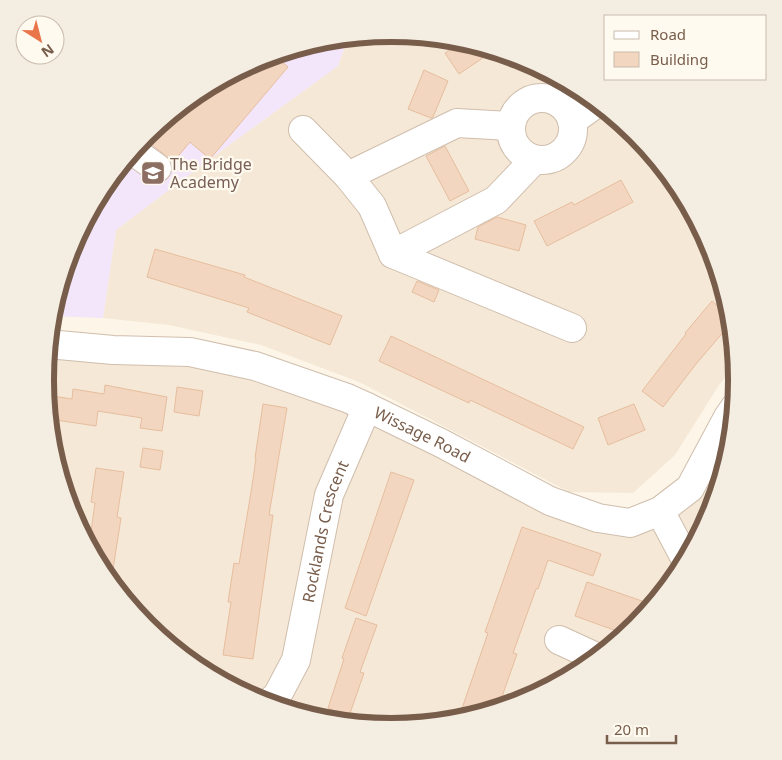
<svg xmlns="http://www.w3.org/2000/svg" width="782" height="760" font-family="'Noto Sans',sans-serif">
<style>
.residential{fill:#f5e8d6}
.education{fill:#f3e5fa}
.building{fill:#f3d6bf;stroke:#e6be9f}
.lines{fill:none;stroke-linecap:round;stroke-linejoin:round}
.minor-casing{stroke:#d0bead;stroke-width:30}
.minor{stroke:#fff;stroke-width:28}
.labels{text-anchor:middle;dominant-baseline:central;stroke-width:4.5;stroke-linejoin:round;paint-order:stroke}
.education-label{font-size:16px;fill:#785e54;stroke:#fffaef;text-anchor:start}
.street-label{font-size:16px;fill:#795d4b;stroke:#fffaef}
.rim{fill:none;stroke:#795d4b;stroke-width:6}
</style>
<rect width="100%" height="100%" fill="#fdf6e8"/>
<g class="residential">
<path d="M391 34 459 40 524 60 584 92 636 135 679 188 711 248 731 313 736 366 719 385 675 455 633 493 569 492 359 382 261 345 169 325 103 318 116 230 210 159 338 66 348 38Z"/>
<path d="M47 354 200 361 393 425 539 511 599 533 644 531 704 494 731 443V448L711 513 679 573 636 625 583 668 523 700 458 720 391 726 323 720 258 700 198 668 146 625 103 572 71 512 51 447 45 380Z"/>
</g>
<path class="education" d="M348 38 338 66 210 159 116 230 103 318 51 316 71 247 103 187 146 135 199 92 259 60 324 40Z"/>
<g class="building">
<path d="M463 42 493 51 459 74 445 53Z"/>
<path d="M274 55 288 67 210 159 190 142 173 162 144 138 199 92 259 60Z"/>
<path d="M424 70 448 81 433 117 431 118 408 109Z"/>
<path d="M445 146 469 191 450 201 426 156Z"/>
<path d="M621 180 633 202 547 246 534 221 572 202 574 205Z"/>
<path d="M497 217 526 225 519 251 475 239 478 227Z"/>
<path d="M155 249 245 275 244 277 342 316 330 345 247 312 249 308 147 277Z"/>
<path d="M417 281 439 290 434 302 412 292Z"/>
<path d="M712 301 731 317 732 322 696 364 663 407 642 391 686 334 685 333Z"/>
<path d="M391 336 584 427 573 449 470 400 469 403 379 361Z"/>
<path d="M105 385 167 397 162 431 140 428 142 418 98 411 96 426 49 419 46 395 72 399 73 389 104 394Z"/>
<path d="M177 387 203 391 199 416 174 412Z"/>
<path d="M263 404 287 408 269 515H273L253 659 223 655 231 602H228L234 563 239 564 252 486 256 458H255Z"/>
<path d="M634 404 645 430 608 445 598 418Z"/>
<path d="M143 448 163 451 160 470 140 467Z"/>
<path d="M96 468 124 472 117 517 121 518 111 582 103 572 89 546 95 503 91 502Z"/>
<path d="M391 472 414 480 366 616 345 608Z"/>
<path d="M522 527 601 554 593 576 548 560 538 589H536L513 653 517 654 498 708 458 720 488 633 485 632Z"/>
<path d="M587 582 642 601 632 628 625 634 575 616Z"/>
<path d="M356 618 377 625 360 672 364 673 347 722 329 720 333 710 328 708 344 659 342 658Z"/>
</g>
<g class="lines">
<defs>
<g id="minor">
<circle cx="542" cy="129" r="31"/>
<path d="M572 121 597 103"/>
<path d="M303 130 348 176 372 206 393 254 572 328"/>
<path d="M133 151 157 168"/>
<path d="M348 176 457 123 510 126"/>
<path d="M393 254 496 200 534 160"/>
<path id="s1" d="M48 344 113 350 190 352 255 366 347 398 367 407 441 443 550 501 598 518 630 523 660 511 690 488 728 417 735 407"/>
<path d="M660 511 686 560"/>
<path d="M559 640 596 657"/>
<path id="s2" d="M268 703 277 696 296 660 329 495 367 407"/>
</g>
</defs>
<use href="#minor" class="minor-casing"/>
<use href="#minor" class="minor"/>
</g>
<defs>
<symbol id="school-square" viewBox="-11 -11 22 22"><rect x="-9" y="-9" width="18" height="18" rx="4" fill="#8d6e63" stroke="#fffaef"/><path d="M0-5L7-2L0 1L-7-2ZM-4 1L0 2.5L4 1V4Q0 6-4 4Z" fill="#fff"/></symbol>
</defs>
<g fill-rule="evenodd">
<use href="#school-square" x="139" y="159" width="28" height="28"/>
</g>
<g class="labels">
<g class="education-label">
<text x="170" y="164">The Bridge<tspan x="170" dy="18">Academy</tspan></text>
</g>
<g class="street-label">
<text stroke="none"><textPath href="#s1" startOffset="390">Wissage Road</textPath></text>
<text stroke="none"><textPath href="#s2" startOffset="184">Rocklands Crescent</textPath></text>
</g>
</g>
<path d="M0 0H782V760H0ZM391 42H391A337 337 0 0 1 728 379V381A337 337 0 0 1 391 718H391A337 337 0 0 1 54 381V379A337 337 0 0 1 391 42Z" fill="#f4ede2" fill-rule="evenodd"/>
<path class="rim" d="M391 42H391A337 337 0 0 1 728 379V381A337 337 0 0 1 391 718H391A337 337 0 0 1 54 381V379A337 337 0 0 1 391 42Z"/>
<rect x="604" y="15" width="162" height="65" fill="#fffaef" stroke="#c9bbad"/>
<rect x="614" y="31" width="25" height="8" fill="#ffffff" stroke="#c9bbad"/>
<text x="650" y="40" font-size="15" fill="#795d4b">Road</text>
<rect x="614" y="52" width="25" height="15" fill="#f3d6bf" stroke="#c9bbad"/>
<text x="650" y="65" font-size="15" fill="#795d4b">Building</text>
<g transform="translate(40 40) rotate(144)"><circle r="24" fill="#fffaef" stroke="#c9bbad"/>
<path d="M0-4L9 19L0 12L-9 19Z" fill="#e9764b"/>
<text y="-8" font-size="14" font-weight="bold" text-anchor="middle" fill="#795d4b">N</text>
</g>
<path d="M607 735v8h69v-8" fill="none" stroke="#795d4b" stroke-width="2.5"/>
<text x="614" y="735" font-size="15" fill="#795d4b" stroke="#fffaef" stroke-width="4" paint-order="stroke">20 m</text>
</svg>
